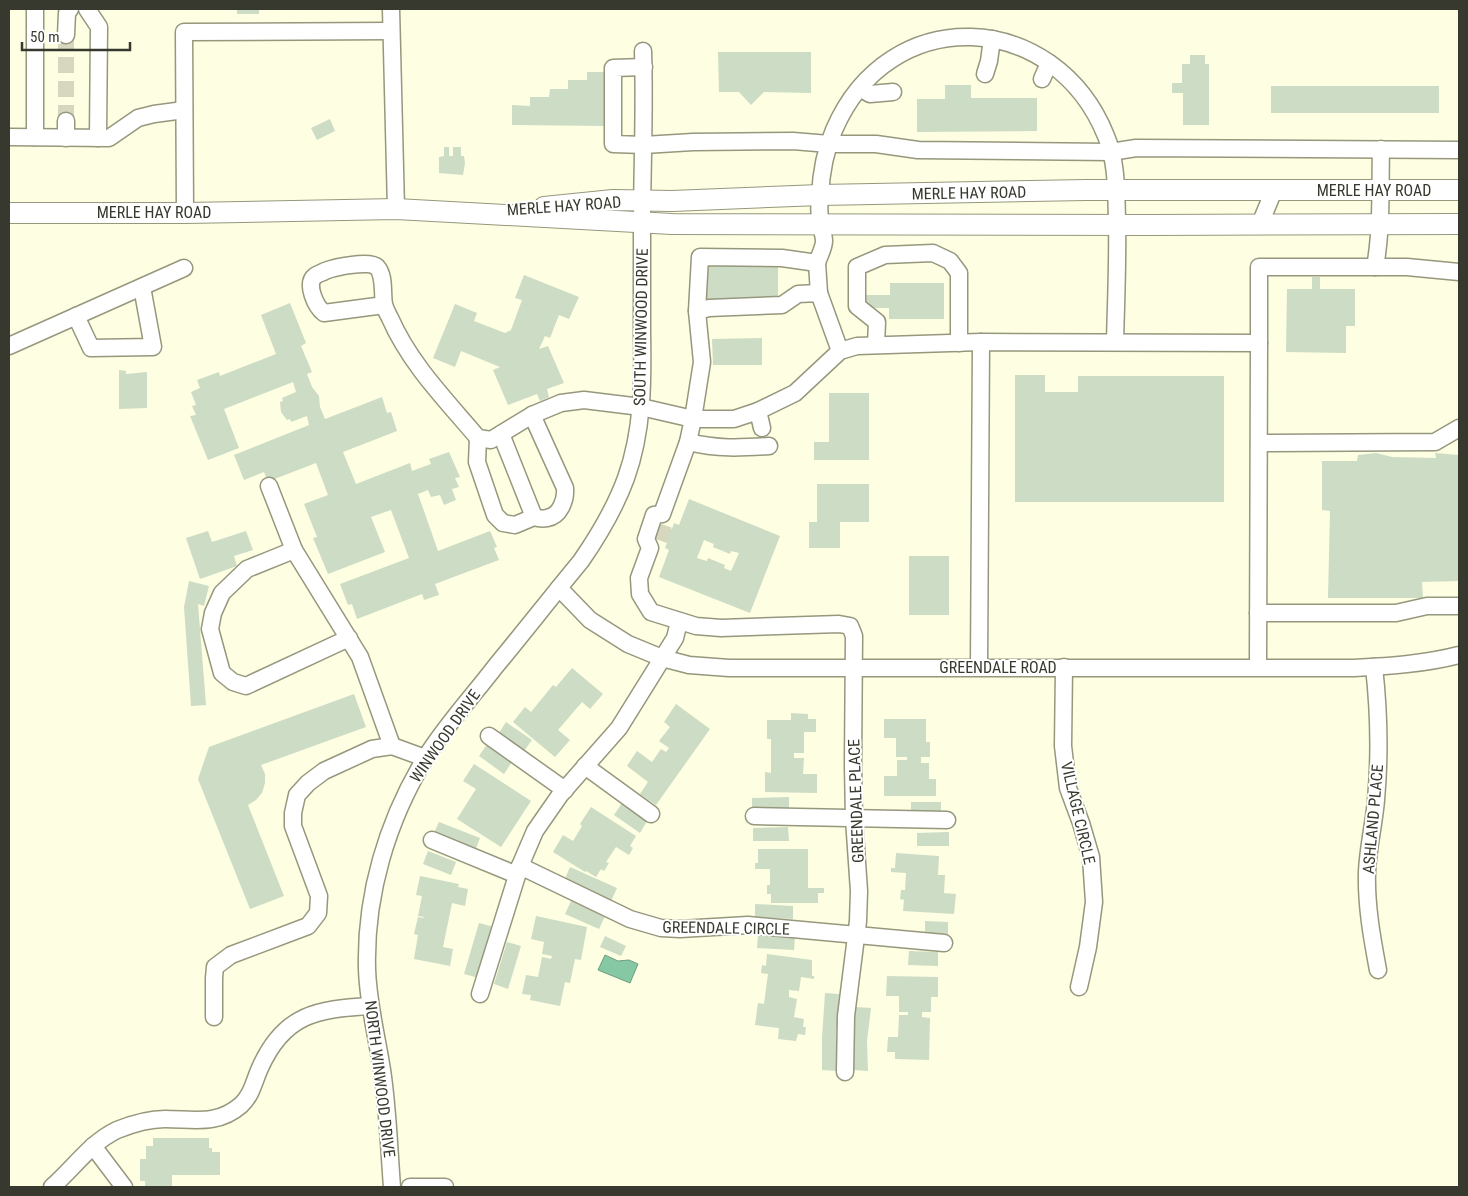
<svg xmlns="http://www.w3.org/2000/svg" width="1468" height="1196" font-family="'Roboto Condensed',sans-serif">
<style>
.water{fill:#86c8a3;stroke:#6f9d80}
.building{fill:#cddcc4;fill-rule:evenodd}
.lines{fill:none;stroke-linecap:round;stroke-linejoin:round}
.minor-tunnel{stroke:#d6d7be;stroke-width:16;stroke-dasharray:16 8;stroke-linecap:butt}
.minor-casing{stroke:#96977d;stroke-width:19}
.major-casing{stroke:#96977d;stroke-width:22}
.minor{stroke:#fff;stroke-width:16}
.major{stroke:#fff;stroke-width:20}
.labels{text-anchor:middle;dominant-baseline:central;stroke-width:4;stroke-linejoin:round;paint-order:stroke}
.street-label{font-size:16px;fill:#38392e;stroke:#fff}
</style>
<rect width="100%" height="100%" fill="#fdfee2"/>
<path class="water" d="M605 955 618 961 629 960 638 964 630 983 598 970Z"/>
<g class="building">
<rect x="237" y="9" width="22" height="5"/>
<path d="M718 52H811V93L764 92 751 105 739 92H719Z"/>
<path d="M1190 55H1205V64H1209V125H1183V93H1172V83H1182V64H1190Z"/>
<path d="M587 72H607V126L512 125V105L530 106V97H549L550 89H568V80H587Z"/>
<path d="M945 85H971V98H1037V131L917 132V99H945Z"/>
<rect x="1271" y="86" width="168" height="27"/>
<path d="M330 119 335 131 317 140 311 128Z"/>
<path d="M444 147H449V156H453V147H461V156H464L465 163 463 175 439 173V157L444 156Z"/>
<rect x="706" y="266" width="72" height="33"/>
<path d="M524 275 579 297 569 319 559 315 550 338 545 336 539 349 548 346 564 383 547 389 549 397 540 401 537 394 508 405 493 370 500 367 461 351 455 367 433 358 455 304 477 313 474 321 505 333 511 330 522 300 515 298Z"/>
<path d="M1312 277H1320V289H1355V326H1346V353L1286 352 1287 289H1312Z"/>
<path d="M890 283H944V319H889V308H864V295H890Z"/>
<path d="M290 303 306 343 301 346 312 372 307 374 312 387 319 396 320 407 325 419 382 397 387 413 391 412 397 431 343 452 356 484 410 463 412 471 431 464 429 459 449 452 460 477 455 478 459 487 452 489 456 500 444 505 440 495 431 497 428 490 418 494 438 551 490 531 497 547 494 548 499 560 435 584 439 595 424 600 422 594 357 619 352 604 348 605 340 584 409 558 391 510 371 517 385 552 328 574 313 538 317 537 304 504 328 495 316 463 272 480H267L264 472 244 480 234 455 309 425 307 416 291 422 290 419 287 420 281 412 280 402 283 401 282 398 296 392 293 382 224 409 239 448 208 460 190 416 196 415 192 406 196 405 191 392 200 388 197 380 219 372 220 376 276 354 261 315Z"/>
<path d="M762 338V365H713L712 339Z"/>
<path d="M119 370 126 371V374L147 372V408L119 409Z"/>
<path d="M1015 375H1045V392H1078V376H1224V502H1015Z"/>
<path d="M829 393H869V460H814V442H829Z"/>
<path d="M1376 453 1392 457 1436 458 1435 453 1459 455V581L1422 582 1423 598H1328L1330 511 1322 510V461H1357L1358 455Z"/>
<path d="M817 484H869V522H840V548H809V522H817Z"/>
<path d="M689 499 780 536 750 613 659 577 669 550 665 548 667 543 651 537 657 523 672 529 674 523 679 525ZM704 540 714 544 713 547 730 554 731 551 739 553 731 571 724 568 725 565 708 558 707 561 697 558Z"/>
<path d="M208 531 212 542 246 531 253 550 234 556 237 566 200 579 186 538Z"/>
<rect x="909" y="556" width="40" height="59"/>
<path d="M189 581 209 586 204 606 198 604 206 705 191 706 184 607Z"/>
<path d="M572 668 603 694 590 709 582 702 558 730 570 740 555 757 513 722 525 707 531 712 553 685 556 687Z"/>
<path d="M354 694 366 727 261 765 265 774V783L262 793 256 800 248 805 284 896 250 909 198 779 209 747Z"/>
<path d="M676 704 710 729 656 805 640 794 648 782 627 766 637 751 652 762 661 749 666 752 669 748 659 741 670 727 664 722Z"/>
<path d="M791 713 808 714V719H816V732H804V753H794V758H804L803 774H817V793L765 792V772L771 773V739H767V720H791Z"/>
<path d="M884 719H926V742H930V757H921V763H929V779H936V796H884V776H897V760H907V757H896V738H884Z"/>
<path d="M506 722 532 740 524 751 499 733Z"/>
<path d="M487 744 512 762 504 774 479 756Z"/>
<path d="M474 764 531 801 501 847 457 819 476 789 463 781Z"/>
<path d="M789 797V810H752V798Z"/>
<rect x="911" y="802" width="30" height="13"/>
<path d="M622 803 647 821 640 833 614 815Z"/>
<path d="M591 807 636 836 630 846 633 848 629 855 616 847 606 862 609 863 604 871 601 869 596 877 586 871 585 872 553 852 563 835 573 841 582 826 580 824Z"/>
<path d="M439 822 480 838 475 851 433 835Z"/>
<path d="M788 827 789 841H753V828Z"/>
<path d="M949 832V846H917V833Z"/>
<path d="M758 849H808V888H824V893H818V903H771V894H767V885H770V869H755V863H758Z"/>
<path d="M428 851 456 862 451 875 423 864Z"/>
<path d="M896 853 939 856 938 875H945L944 893 956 894 954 914 903 911 904 900 900 899 901 890H905L906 873 891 872V868H895Z"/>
<path d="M570 867 617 888 611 901 564 881Z"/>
<path d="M420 876 459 884 458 887 468 889 465 906 452 903 443 947 453 949 450 966 414 959 418 935 414 934 418 917 423 918 424 917 418 916 422 896 416 895Z"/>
<path d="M571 901 605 916 599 929 565 914Z"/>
<path d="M755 904 793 906V919L755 917Z"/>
<path d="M536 916 587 927 581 960 575 959 570 983 565 982 560 1006 530 1000 531 995 522 994 526 975 538 977 542 957 551 959 552 956 542 954 544 942 531 939Z"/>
<path d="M925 921 948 922V935L925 934Z"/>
<path d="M479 923 494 927 479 978 464 974Z"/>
<path d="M758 935 795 937 794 950 757 948Z"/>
<path d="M605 936 626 946 621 956 600 947Z"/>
<path d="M507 942 521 946 508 989 494 984Z"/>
<path d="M909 951 938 952V966L908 965Z"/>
<path d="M767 954 812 960V976H814V979L801 977 799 991 789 990V997L797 999 794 1017 804 1019 803 1027H806L805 1035 798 1034 796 1041 778 1039 779 1028 755 1025 758 1003 764 1004 768 974 761 973 762 965 766 966Z"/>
<path d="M887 976 938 977V997H931V1012H922V1017L930 1018 929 1060 895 1059V1052H887L888 1037H898L899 1015H908V1012H899V996H886Z"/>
<path d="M825 993 839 994 836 1039 837 1071 822 1070V1038Z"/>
<path d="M855 1007 871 1008 867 1041 868 1071 853 1070V1039Z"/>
<path d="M153 1138H209V1148H212V1152H220V1175H172V1187H145V1181H140V1159H146V1146H153Z"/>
</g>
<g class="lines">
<g class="minor-tunnel">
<path d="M66 121V35"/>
<path d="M659 540 664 525"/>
</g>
<defs>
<g id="minor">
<path d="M35 9V137"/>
<path d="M87 9 99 27 98 138"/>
<path d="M391 9 396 209"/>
<path d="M66 35 67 13 70 9"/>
<path d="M644 67 613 68V144L644 145 693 142 793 141 829 144H876L918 150 1111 152 1136 148 1459 150"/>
<path d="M985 74 989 61 992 39"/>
<path d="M1042 79 1049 63"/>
<path d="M860 88 870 94 893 92"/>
<path d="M66 121V138"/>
<path d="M9 137 109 138 138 118 154 114 184 110"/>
<path d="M185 213 184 32 391 31"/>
<path d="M1260 224 1274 190"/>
<path d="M817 263 819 293"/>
<path d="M1375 267C1382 229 1380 188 1381 149"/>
<path d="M384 305 324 313C316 307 305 284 315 276 317 274 322 273 325 271 335 267 370 260 377 267 385 276 382 293 384 304 385 309 388 314 390 318 410 364 446 400 478 438L491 440 532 415 561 403 584 400 641 407 693 419H734L758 411 795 393 840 351 857 346 981 342 1259 343 1258 667"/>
<path d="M697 311 700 257 782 258 817 263C819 256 824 248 824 241 824 236 822 231 821 226 819 217 819 206 820 196 821 174 825 151 834 130 889 1 1055 9 1106 136 1117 162 1116 191 1117 218 1118 259 1116 301 1115 342"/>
<path d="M76 316 91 348 153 347 142 287"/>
<path d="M1259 343V267H1407L1459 272"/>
<path d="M876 345 877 322 857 306V267L885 255 933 253 950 261 959 273V343"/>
<path d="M9 346 184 268"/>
<path d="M840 351 819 293 798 294 782 305 709 308 697 311 702 362 693 419 688 442 662 514 654 515 646 539 650 548 639 578 640 594 651 612 696 626 721 628 839 624 850 626 854 636 853 765 854 819 859 891 858 921 846 1016 845 1072"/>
<path d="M758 411 762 428"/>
<path d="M501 434 534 517C537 518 543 519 547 518 560 516 566 500 565 488L532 415"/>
<path d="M478 438 477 462 495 515 503 523 515 525 534 517"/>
<path d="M688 442C718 449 739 448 769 446"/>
<path d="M1259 443 1435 442 1459 428"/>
<path d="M269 486 294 550"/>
<path d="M559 588 590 620 628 644 662 658 689 665 729 668H1354C1389 666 1424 664 1459 655"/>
<path d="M1258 613H1396L1427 606H1459"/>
<path d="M349 638 246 686 233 682 222 673 210 629 213 613 222 593 247 569 294 550 360 657 392 746"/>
<path d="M979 667 981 342"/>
<path d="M1064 667 1063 746 1068 788 1081 823 1091 857 1094 902 1088 947 1079 987"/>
<path d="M1374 667C1379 711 1380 755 1376 800 1374 824 1368 847 1367 872 1366 905 1372 938 1378 970"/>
<path d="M489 736 565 790"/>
<path d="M585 766 651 814"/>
<path d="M754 816 947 820"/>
<path d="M432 840 517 875"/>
<path d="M520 866 630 919 661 928 680 929 748 925 944 943"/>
<path d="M480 994 520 866 535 831 560 795 619 728 675 638 679 622"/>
<path d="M214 1017V978L215 967 231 955 308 926 318 913 319 896 293 826V813L297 795 308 783 324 771 372 749 392 746 425 758"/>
<path d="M93 1146 124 1187"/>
<path d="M52 1187C74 1168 90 1143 117 1130 132 1124 149 1119 165 1119 193 1119 217 1126 241 1105 252 1095 254 1081 260 1068 284 1014 317 1009 370 1006"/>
<path d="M392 1187C389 1149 388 1109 382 1070 377 1037 368 1004 367 969 365 895 387 821 426 757 446 725 472 697 495 667 524 632 552 596 581 561 599 535 615 508 626 478 643 431 643 381 642 332 642 297 642 263 642 229 642 169 645 110 643 51"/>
<path d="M410 1187H445"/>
</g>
<g id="major">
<path d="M544 207 613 200 672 201 820 195 1086 190H1459"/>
<path d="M9 213H185L396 209 672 224 1150 225 1459 224"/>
</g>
</defs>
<use href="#minor" class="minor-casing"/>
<use href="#major" class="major-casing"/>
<use href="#minor" class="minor"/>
<use href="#major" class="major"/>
</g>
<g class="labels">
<g class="street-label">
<text x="1374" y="190">MERLE HAY ROAD</text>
<text transform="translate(969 193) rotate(-1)">MERLE HAY ROAD</text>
<text transform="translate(564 206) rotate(-4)">MERLE HAY ROAD</text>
<text x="154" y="212">MERLE HAY ROAD</text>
<text transform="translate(641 327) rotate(-89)">SOUTH WINWOOD DRIVE</text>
<text x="998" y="667">GREENDALE ROAD</text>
<text transform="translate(445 736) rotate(-55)">WINWOOD DRIVE</text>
<text transform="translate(856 801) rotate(-92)">GREENDALE PLACE</text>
<text transform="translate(1078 813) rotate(77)">VILLAGE CIRCLE</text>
<text transform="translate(1373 819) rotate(-85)">ASHLAND PLACE</text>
<text transform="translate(726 928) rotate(1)">GREENDALE CIRCLE</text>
<text transform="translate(380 1079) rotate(83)">NORTH WINWOOD DRIVE</text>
</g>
</g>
<rect width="1468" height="1196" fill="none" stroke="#38392e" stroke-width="20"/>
<path d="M22 42v8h108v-8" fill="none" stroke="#38392e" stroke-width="2.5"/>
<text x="30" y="42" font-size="15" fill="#38392e" stroke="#ffffff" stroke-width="4" paint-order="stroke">50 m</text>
</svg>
